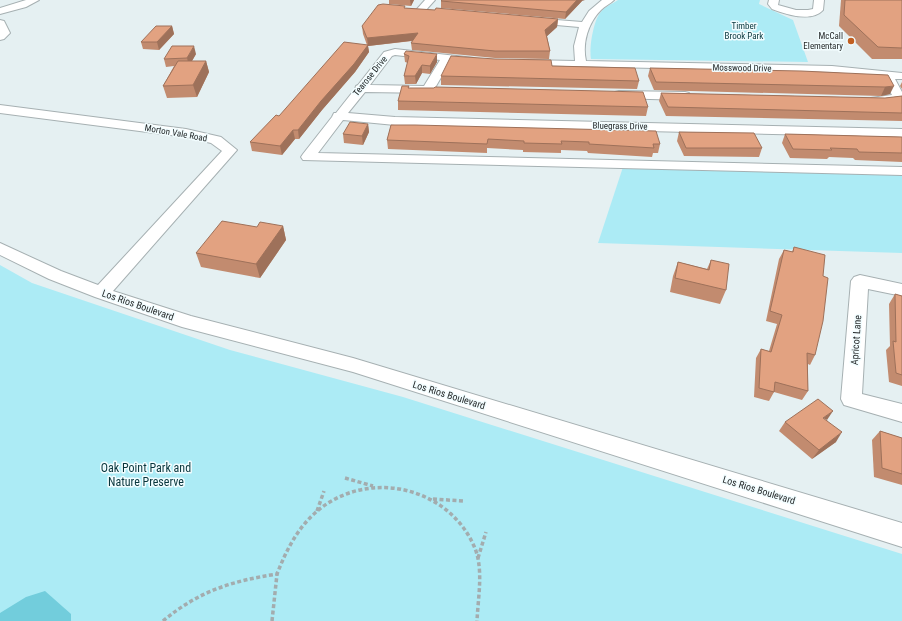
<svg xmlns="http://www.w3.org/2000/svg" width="902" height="621" font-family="'Roboto Condensed',sans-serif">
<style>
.green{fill:#acebf5}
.water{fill:#72cddc}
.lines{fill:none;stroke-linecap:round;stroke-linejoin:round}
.minor-casing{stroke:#a6b0b2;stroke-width:2}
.path{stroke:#a3acae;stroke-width:3.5;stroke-dasharray:4 2.5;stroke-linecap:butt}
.minor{fill:#fff;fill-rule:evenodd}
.wall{fill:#c28b6f}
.shaded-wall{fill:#9e715a}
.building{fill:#e2a281;stroke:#9e715a}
.poi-dot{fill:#c15f21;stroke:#f2fdff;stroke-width:1.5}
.labels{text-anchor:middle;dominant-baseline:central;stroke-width:3;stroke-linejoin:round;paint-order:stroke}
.far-park-label{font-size:9px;fill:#07353c;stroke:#f2fdff}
.far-poi-label{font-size:9px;fill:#242829;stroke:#f2fdff;text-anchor:end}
.far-street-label{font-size:9px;fill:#242829;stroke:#f2fdff}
.street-label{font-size:10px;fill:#242829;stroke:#f2fdff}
.near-park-label{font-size:12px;fill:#07353c;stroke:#f2fdff}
</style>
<rect width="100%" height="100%" fill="#e5f0f2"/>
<g class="green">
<path d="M618 0H760L759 4 793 20 808 62 591 59C589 49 593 22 600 13 604 7 612 4 618 0Z"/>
<path d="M623 167 902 174V253L598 243Z"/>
<path d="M0 265 32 283 230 350 403 397 902 554V621H0Z"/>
</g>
<path class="water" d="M45 591 71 614V621H0V613L26 597Z"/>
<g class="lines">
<defs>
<g id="minor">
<path d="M26 0H39L26 7 0 14V8Z"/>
<path d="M425 0H435L425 11H419L417 9Z"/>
<path d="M602 0H614C610 4 605 6 601 10 588 23 582 43 586 61L832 66 902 73V79H895L902 92V99L893 104H871L869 101 871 98 892 95 883 78 832 72 523 65 521 63 523 61 527 60 575 61 574 46 579 27 534 23 531 22 529 20 531 18 582 22 589 11Z"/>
<path d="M769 0H779L778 5 796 10H808L813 9 814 0H824L823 10C811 23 785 14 772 9L768 4Z"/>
<path d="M0 20 4 21 10 33 4 39 0 40Z"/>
<path d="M395 49 474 58 479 61 474 64 450 62 432 93 365 92 348 113 395 117 902 129V137L395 125 343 120 318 153 902 167V175L303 160 301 157 303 154 332 117 334 113H336L355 89 356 86 358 85 384 52ZM395 55 440 60 424 86 370 85 392 56Z"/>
<path d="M619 91 685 92 689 93 691 96 689 99 685 100 615 98 613 95 615 92Z"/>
<path d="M0 105 186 129 221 137 237 150 113 291 191 316 353 358 902 523V547L353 372 182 327 95 297 49 279 0 255V243L61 271 98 285 222 151 211 143 186 137 0 113Z"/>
<path d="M860 275 902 284V296L868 289 862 394 902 404V422L844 405 841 399 851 281 854 277Z"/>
</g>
</defs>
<use href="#minor" class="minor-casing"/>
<g class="path">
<path d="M345 478 373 486"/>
<path d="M433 499 463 501"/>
<path d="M317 511 324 491"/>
<path d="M478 558 486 532"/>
<path d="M163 621C199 591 232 581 277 574 286 551 297 529 315 513 365 468 447 485 474 546 484 568 478 597 477 621"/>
<path d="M272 621 277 574"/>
</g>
<use href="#minor" class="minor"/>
</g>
<g class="wall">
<path d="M389 0H414L411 6 389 4Z"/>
<path d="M841 0H902V59H872L839 26Z"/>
<path d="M441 1H582L565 19 441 8Z"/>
<path d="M405 8 558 19 557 27 547 36 550 51 549 59 495 58 412 50 411 43 412 41 368 46 369 52 355 72 322 110 299 139H295L282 155 252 151 250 142 279 116 367 45 363 34 362 26Z"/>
<path d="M172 26 174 34 159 50 143 49 141 42Z"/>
<path d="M196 54 192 61H206L209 72 197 97 167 98 163 86 174 66 166 67 164 59Z"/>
<path d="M404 54 437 62 430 74 422 73 416 84H405L404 76 408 63 405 62Z"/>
<path d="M552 66 639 81 637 89 441 85V76Z"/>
<path d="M650 68 888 75 890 94 881 96 654 90 648 76Z"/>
<path d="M902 82V89L900 86Z"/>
<path d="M409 86V88L648 107 646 116 398 110V101Z"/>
<path d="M661 93 885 98 902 96V121L666 116 659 101Z"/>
<path d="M368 124 369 132 363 145 344 143 343 134Z"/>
<path d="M391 125 660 144 658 153H653L652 157 588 153 587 151 561 150V153L523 152V150L487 148V153L388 149 387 140Z"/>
<path d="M679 132 762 148 759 157 684 156 677 141Z"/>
<path d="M785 134 902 137V162L855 160 853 158 829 157 827 159 790 158 782 143Z"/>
<path d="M283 226 286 240 260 278 201 267 196 253 257 227Z"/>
<path d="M794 247 815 355 810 365 808 364V391L802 400 774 392 769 401 754 397 756 358 761 349 769 351 777 324 766 321 779 259 784 250 792 252Z"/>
<path d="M711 260 726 290 720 304 670 292 673 276 678 262 707 269Z"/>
<path d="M895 294 902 296V386L889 382 886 350 890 346 889 304Z"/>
<path d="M827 420 836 442 812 459 779 431 785 422Z"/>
<path d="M880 431 902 438V485L874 477 872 440Z"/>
</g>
<g class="shaded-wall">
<path d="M410 0H414L411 6Z"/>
<path d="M577 0H585L582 1 565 19 566 12Z"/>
<path d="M558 19 557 27 545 38V30Z"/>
<path d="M172 26 174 34 159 50 157 42Z"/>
<path d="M418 33V40L368 46 369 52 355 72 322 110 299 139 298 130 321 101 368 45 367 38Z"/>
<path d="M194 46 196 54 189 66 187 58Z"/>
<path d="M437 54V62L430 74V66Z"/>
<path d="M206 61 209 72 197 97 193 85Z"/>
<path d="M422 65V73L416 84 415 76Z"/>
<path d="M894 86 890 94 881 96 885 87Z"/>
<path d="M368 124 369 132 363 145 362 136Z"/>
<path d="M293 130 295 139 282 155 280 146Z"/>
<path d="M283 226 286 240 260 278 256 264Z"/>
<path d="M833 411 827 420 823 418Z"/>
<path d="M842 432 836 442 812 459 819 450Z"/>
</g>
<g class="building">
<path d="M442 0H577L566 12 441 1Z"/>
<path d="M845 0H902V48L878 47 844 15Z"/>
<path d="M383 4 405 6 404 8 435 10 436 8 558 19 545 30 550 51H495L411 43 418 33 367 38 362 26 378 5Z"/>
<path d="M156 26H172L157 42H141Z"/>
<path d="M344 42 368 45 354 64 321 101 298 130H293L280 146 250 142 276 115 279 116Z"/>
<path d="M172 46H194L187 58 164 59Z"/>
<path d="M406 51 437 54 430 66 422 65 415 76H404L409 56 404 54Z"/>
<path d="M451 56 495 59 551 60 552 66 635 68 639 81 441 76Z"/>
<path d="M178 61H206L193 85 163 86Z"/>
<path d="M650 68 801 71 888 75 894 86 885 87 656 82Z"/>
<path d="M402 86H409L408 88H434L435 87 643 92 648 107 398 101Z"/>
<path d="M661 93 885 98 902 96V113L668 107Z"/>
<path d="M350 122 368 124 362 136 343 134Z"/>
<path d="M391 125H415L656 131 660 144H653L654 148 589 144V142L561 141 562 144 524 143V141L488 139 487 144 387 140Z"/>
<path d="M679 132 754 133 762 148H686Z"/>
<path d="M785 134 902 137V153L859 152 857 149 830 148 832 150 793 149Z"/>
<path d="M222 221 257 227 260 222 283 226 256 264 196 253Z"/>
<path d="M794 247 825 255 823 276 828 278 823 321 815 355 807 353 808 391 775 382 774 392 759 388 761 349 771 352 782 315 770 311 784 250 793 252Z"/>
<path d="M711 260 729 264 726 290 675 278 678 262 709 270Z"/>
<path d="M895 294 902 296V375L896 373 893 341 896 342Z"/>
<path d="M818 399 833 411 823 418 842 432 819 450 785 422Z"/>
<path d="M880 431 902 438V474L882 468Z"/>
</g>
<circle class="poi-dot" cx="851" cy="41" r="4"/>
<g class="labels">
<g class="far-park-label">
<text x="744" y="26">Timber<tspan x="744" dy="10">Brook Park</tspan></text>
</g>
<g class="far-poi-label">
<text x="843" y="36">McCall<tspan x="843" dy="10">Elementary</tspan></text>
</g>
<g class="far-street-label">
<text transform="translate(742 68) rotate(1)">Mosswood Drive</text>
<text transform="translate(370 76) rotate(-51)">Tearose Drive</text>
<text transform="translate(620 126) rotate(1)">Bluegrass Drive</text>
<text transform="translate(176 133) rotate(10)">Morton Vale Road</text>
</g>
<g class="street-label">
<text transform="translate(138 305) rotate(19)">Los Rios Boulevard</text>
<text transform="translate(856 340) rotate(-86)">Apricot Lane</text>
<text transform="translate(449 395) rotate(17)">Los Rios Boulevard</text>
<text transform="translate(759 490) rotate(17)">Los Rios Boulevard</text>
</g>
<g class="near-park-label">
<text x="146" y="468">Oak Point Park and<tspan x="146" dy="14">Nature Preserve</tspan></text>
</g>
</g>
</svg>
